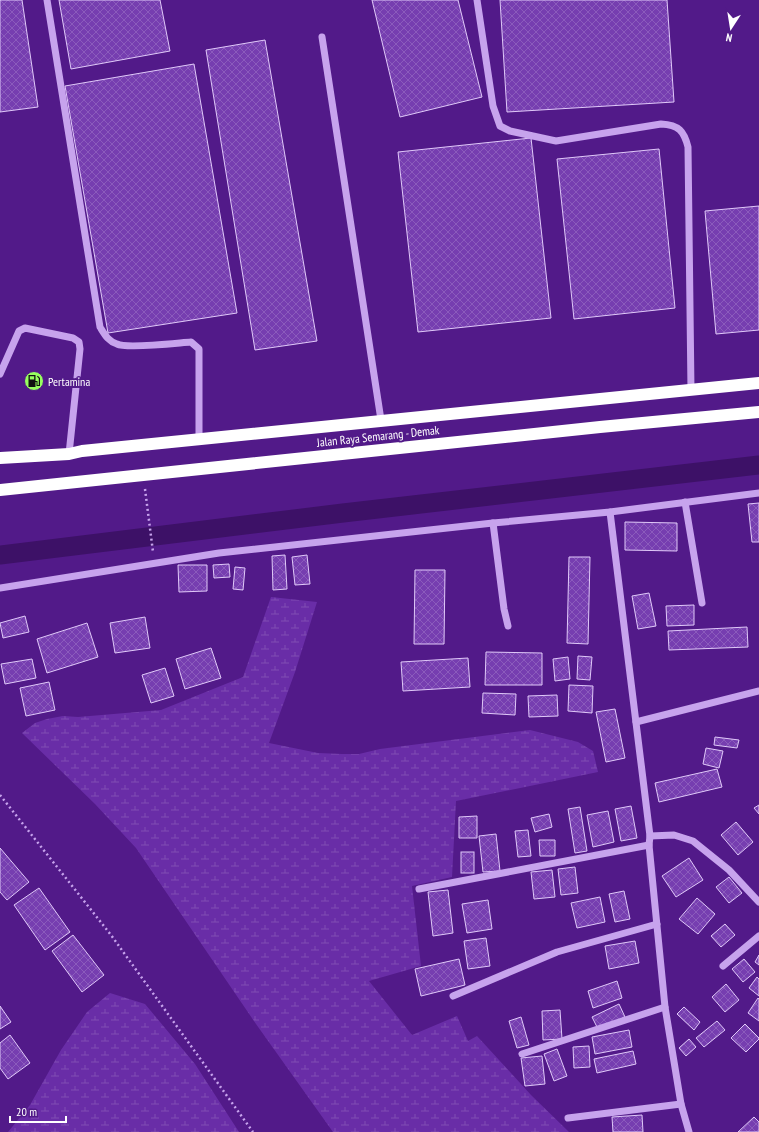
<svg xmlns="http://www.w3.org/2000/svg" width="759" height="1132" font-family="'PT Sans Narrow',sans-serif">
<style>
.wetland{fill:url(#wetland-marsh)}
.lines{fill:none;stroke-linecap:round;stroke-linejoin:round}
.canal{stroke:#3d1167;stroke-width:19}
.building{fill:url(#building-cross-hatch);stroke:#e0c9f9}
.path{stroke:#c7a3ed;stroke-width:2.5;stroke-dasharray:2 3;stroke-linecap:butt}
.minor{stroke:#c7a3ed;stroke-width:7}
.highway{stroke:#fff;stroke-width:12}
.labels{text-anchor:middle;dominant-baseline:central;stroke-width:4;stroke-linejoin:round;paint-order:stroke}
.poi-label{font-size:12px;fill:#fff;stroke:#521a89;text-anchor:start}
.street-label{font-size:12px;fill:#fff;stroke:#521a89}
</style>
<defs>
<pattern id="wetland-marsh" width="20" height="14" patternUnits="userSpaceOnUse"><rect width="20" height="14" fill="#692da7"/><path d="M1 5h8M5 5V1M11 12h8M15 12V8" fill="none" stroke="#804cb4"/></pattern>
<pattern id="building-cross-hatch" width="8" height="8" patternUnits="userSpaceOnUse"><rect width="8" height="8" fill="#763eb0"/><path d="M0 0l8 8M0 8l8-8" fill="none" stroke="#8b5bbc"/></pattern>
</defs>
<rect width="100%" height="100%" fill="#521a89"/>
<g class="wetland">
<path d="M271 597 317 602 295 672 269 743 318 753 342 754H359L380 749 530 730 578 742 593 751 598 772 456 801 452 877 412 886 421 966 369 981 412 1035 457 1016 468 1041 477 1036 531 1095 569 1132H333L256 1024 136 848 95 804 22 733 35 723 47 719 63 716 78 717 161 710 243 677Z"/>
<path d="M110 993 145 1004 195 1064 239 1132H8L30 1105 61 1050 87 1012Z"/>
</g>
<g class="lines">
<path class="canal" d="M0 555 343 513 759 465"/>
</g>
<g class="building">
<path d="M0 0H22L38 107 0 112Z"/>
<path d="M59 0H160L170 51 71 69Z"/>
<path d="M372 0H458L482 97 400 117Z"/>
<path d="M500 0H667L674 102 507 112Z"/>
<path d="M265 40 317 341 255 350 206 50Z"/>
<path d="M194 64 237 313 108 333 65 86Z"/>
<path d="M531 138 551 318 418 332 398 152Z"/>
<path d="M659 149 675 308 574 319 557 159Z"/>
<path d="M759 206V330L716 334 705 211Z"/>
<path d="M759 503V542H752L748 504Z"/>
<path d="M625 522 677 523V551L625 550Z"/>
<path d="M285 555 287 589 273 590 272 556Z"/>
<path d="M307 555 310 584 295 585 292 557Z"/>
<path d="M569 557H590L588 644 567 643Z"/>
<path d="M229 564 230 577 214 578 213 565Z"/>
<path d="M178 565H207V591L179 592Z"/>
<path d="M235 567 245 568 243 590 233 589Z"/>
<path d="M415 570H445L444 644H414Z"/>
<path d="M649 593 656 626 638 629 632 596Z"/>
<path d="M694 605V625L667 626 666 606Z"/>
<path d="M25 616 29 632 3 638 0 623Z"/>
<path d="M145 617 150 648 115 653 110 623Z"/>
<path d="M87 623 98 657 47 673 37 639Z"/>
<path d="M747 627 748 647 669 650 668 631Z"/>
<path d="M211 648 221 678 185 689 176 659Z"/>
<path d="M486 652 542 653V685H485Z"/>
<path d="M578 656 592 657 590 680 577 679Z"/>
<path d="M568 657 570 679 555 681 553 659Z"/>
<path d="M468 658 470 687 403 691 401 662Z"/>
<path d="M32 659 36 678 5 684 1 664Z"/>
<path d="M165 668 174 696 151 703 142 675Z"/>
<path d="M49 682 55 710 26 716 20 688Z"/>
<path d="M569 685 593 686 592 713 568 711Z"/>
<path d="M483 693 516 694 515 715 482 713Z"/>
<path d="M557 695 558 716 529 717 528 696Z"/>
<path d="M615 709 625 758 606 762 596 712Z"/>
<path d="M715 737 739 740 737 748 714 745Z"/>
<path d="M706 748 723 751 719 768 703 764Z"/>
<path d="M717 769 722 787 659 802 655 783Z"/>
<path d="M759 805V814L754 808Z"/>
<path d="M631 806 637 838 621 841 615 809Z"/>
<path d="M580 807 587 851 575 853 568 809Z"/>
<path d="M608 811 614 842 593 847 587 815Z"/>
<path d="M549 814 552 827 535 832 531 818Z"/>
<path d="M477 816V838H459V817Z"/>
<path d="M736 822 753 842 738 855 721 835Z"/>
<path d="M528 830 531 856 518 857 515 831Z"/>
<path d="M496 834 500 871 483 872 479 836Z"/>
<path d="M539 840H555V856H540Z"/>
<path d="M0 848 29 882 7 900 0 892Z"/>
<rect x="461" y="852" width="13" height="21"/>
<path d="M689 858 703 880 676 897 662 876Z"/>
<path d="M575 867 578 893 561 895 558 869Z"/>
<path d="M552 870 555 897 534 899 531 872Z"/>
<path d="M729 877 742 893 729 903 716 887Z"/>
<path d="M39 888 70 932 45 950 14 905Z"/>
<path d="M448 890 453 933 433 936 428 892Z"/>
<path d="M624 891 630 919 615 922 609 894Z"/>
<path d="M600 897 605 922 577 928 571 903Z"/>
<path d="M697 898 715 914 698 934 679 919Z"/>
<path d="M488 900 492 929 467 933 462 904Z"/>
<path d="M725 924 735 935 721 947 711 936Z"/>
<path d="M73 935 104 975 82 992 52 951Z"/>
<path d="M486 938 490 966 468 969 464 941Z"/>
<path d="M635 941 639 963 609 969 605 946Z"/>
<path d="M759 955V965L755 962Z"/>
<path d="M459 959 465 985 421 996 415 969Z"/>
<path d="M744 959 755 972 743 982 732 969Z"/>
<path d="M757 977 759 979V996L749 988Z"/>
<path d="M617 981 622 998 593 1008 588 991Z"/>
<path d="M726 984 739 1000 725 1012 712 997Z"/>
<path d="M758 998 759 999V1021L748 1013Z"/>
<path d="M619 1004 625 1017 598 1029 592 1017Z"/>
<path d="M0 1006 11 1022 0 1029Z"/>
<path d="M684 1007 700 1022 694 1030 677 1014Z"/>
<path d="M560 1010 562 1039 543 1040 542 1011Z"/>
<path d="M521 1017 529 1045 517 1048 509 1021Z"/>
<path d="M717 1021 725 1030 704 1047 696 1038Z"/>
<path d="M745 1024 759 1038V1039L746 1052 731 1038Z"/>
<path d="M629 1030 632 1047 595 1054 592 1037Z"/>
<path d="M10 1035 30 1063 8 1079 0 1068V1043Z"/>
<path d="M689 1039 696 1047 686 1056 679 1048Z"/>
<path d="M589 1046 590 1067 574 1068 573 1047Z"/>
<path d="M557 1049 567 1076 554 1081 544 1054Z"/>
<path d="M633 1051 636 1064 597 1073 594 1059Z"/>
<path d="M542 1056 545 1084 525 1086 521 1058Z"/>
<path d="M642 1115 643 1132H613L612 1117Z"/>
<path d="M754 1117 759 1122V1132H738Z"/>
</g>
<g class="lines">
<g class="path">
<path d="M145 489 153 552"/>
<path d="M0 795 111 935 253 1132"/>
</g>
<g class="minor">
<path d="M47 0 100 327C105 335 108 341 117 344 127 349 177 343 191 342L199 349V439"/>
<path d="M477 0 493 106 500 126 510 131 556 141 661 124C679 125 684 131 688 147L691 390"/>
<path d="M322 37 381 420"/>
<path d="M0 374 19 331 25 328 73 338 79 342 80 349 69 454"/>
<path d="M685 502 702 603"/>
<path d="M610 512 650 836 649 845 665 1007 681 1104 689 1132"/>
<path d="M493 523 504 609 508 626"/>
<path d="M0 588 219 553 493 523 610 512 759 493"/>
<path d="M636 722 759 691"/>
<path d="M650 836 674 835 693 841 729 870 759 902"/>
<path d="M419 889 649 845"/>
<path d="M723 966 759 936"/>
<path d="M453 996 557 952 657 924"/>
<path d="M522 1054 665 1007"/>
<path d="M568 1118 681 1104"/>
</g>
<g class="highway">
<path d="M0 458 69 454 82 451 759 383"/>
<path d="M0 490 600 427 759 412"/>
</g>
</g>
<defs>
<symbol id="fuel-disc" viewBox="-11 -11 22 22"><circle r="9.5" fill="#97ff5f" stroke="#521a89"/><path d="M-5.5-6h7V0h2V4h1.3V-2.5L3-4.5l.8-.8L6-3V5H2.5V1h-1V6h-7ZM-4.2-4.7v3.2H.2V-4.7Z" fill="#111"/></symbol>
</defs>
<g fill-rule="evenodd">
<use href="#fuel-disc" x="23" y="370" width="22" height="22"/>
</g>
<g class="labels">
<g class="poi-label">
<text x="48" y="381">Pertamina</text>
</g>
<g class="street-label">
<text transform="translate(378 436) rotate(-6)">Jalan Raya Semarang - Demak</text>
</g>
</g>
<g transform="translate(731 28) rotate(192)" stroke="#521a89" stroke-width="3" paint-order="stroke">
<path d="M0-3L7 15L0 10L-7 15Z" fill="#ffffff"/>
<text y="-6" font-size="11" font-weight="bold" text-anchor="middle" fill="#ffffff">N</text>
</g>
<path d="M10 1116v6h56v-6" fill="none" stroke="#ffffff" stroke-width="2"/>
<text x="16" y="1116" font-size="12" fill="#ffffff" stroke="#521a89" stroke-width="3" paint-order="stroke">20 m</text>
</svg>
